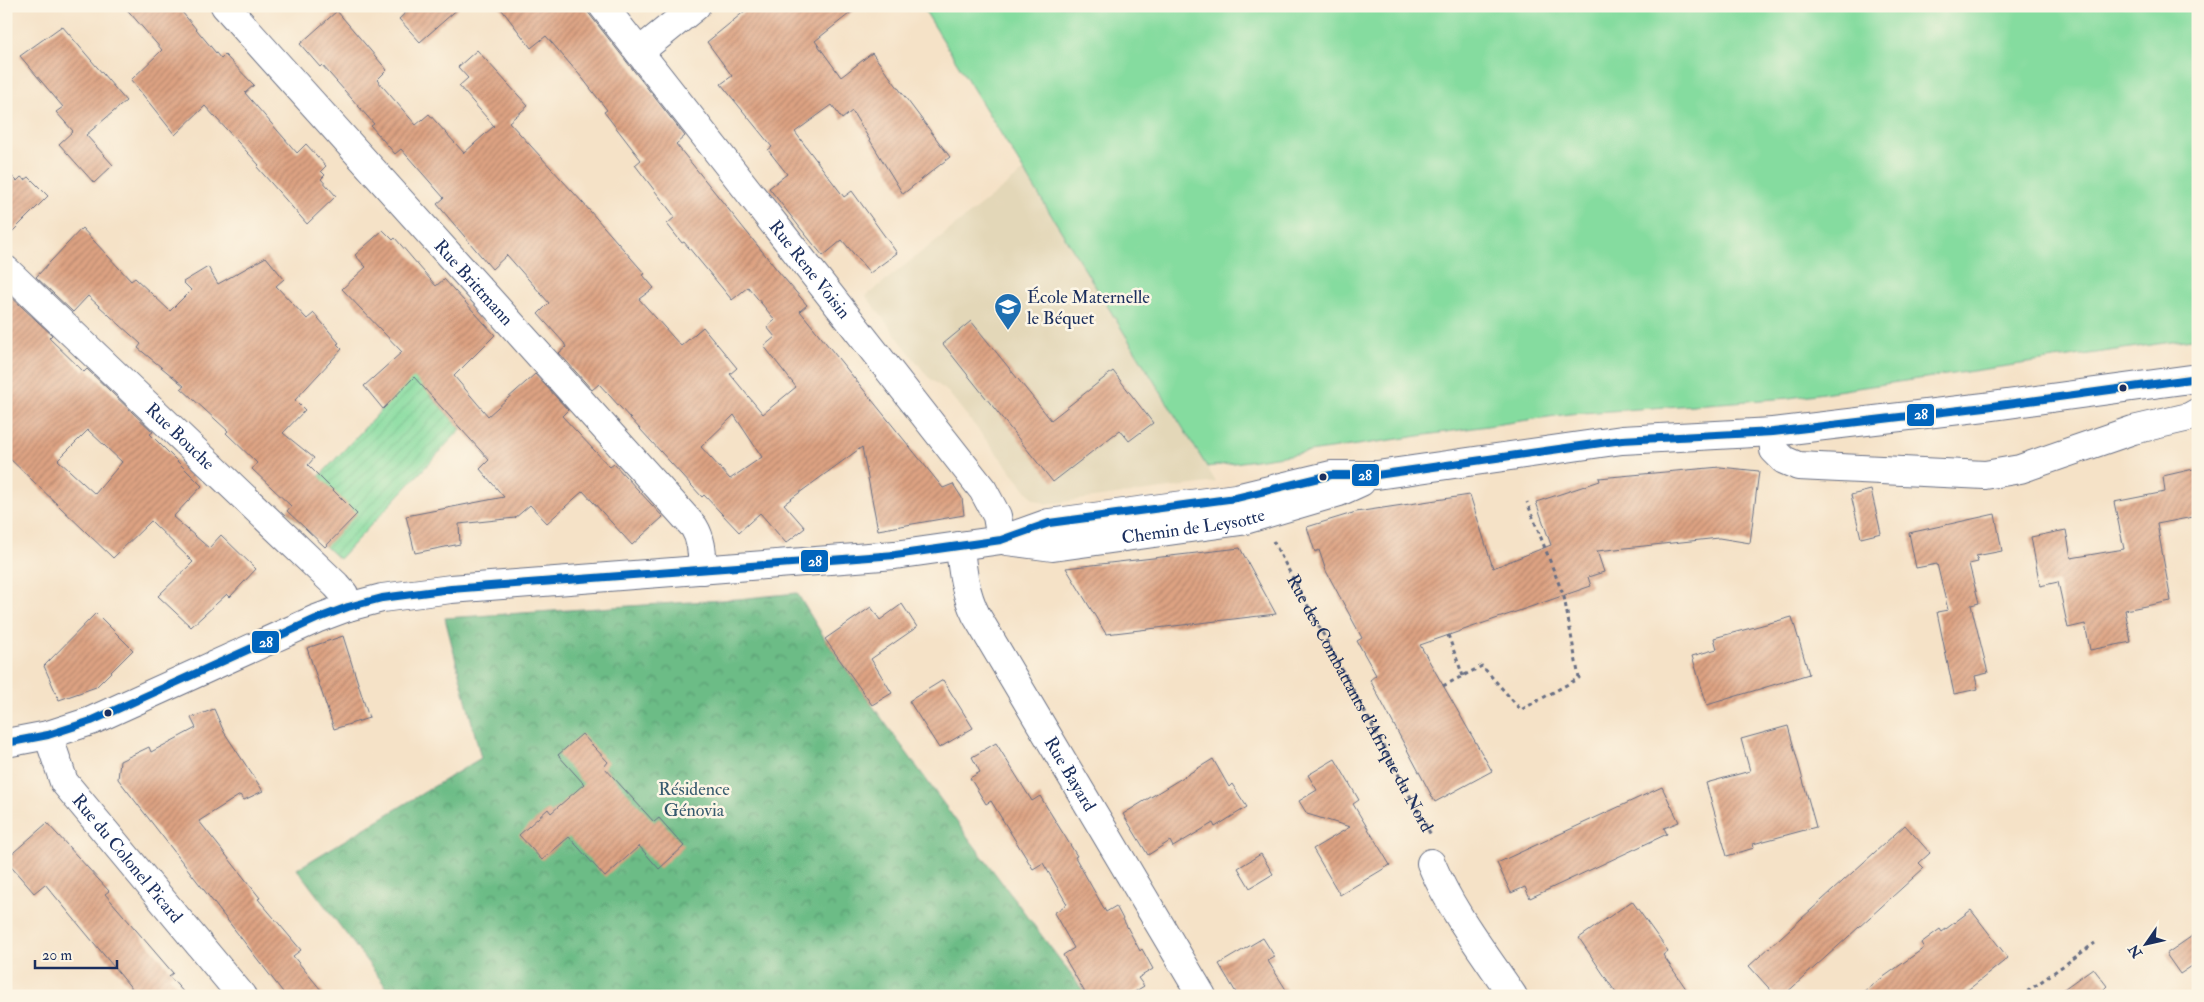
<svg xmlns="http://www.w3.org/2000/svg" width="2204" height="1002" font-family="'IM FELL Double Pica',serif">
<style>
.built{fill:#e3d7b8}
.grass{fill:#85dc9f;stroke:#50867e}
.forest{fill:url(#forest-crowns);stroke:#447672}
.garden{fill:url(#garden-furrows);stroke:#50867e}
.building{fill:url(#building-hatch);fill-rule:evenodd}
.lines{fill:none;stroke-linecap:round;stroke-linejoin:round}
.minor-casing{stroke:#676e83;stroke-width:30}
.path{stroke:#676e83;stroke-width:3;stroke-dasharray:4 4;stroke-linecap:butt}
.minor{stroke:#fff;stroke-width:28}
.bus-1-casing{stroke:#fcf5e5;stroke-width:11}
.bus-1{stroke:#0065bd;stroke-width:8}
.bus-dot{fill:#1b2f5e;stroke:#fcf5e5;stroke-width:2}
.labels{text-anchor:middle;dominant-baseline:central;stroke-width:5;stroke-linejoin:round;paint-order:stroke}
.street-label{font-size:18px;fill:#1b2f5e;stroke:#fcf5e5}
.poi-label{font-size:18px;fill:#1b2f5e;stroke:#fcf5e5;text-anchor:start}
.park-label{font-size:18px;fill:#365a6e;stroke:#fcf5e5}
.line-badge{stroke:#fcf5e5;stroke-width:2}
.badge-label{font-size:14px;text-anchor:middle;font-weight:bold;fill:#fff}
</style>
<defs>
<pattern id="forest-crowns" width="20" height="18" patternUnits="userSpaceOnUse" patternTransform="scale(1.25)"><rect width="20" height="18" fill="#6cbc86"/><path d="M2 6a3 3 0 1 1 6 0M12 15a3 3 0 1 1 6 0" fill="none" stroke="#589971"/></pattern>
<pattern id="garden-furrows" width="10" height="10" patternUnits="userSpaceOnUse" patternTransform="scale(1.25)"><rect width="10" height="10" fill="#85dc9f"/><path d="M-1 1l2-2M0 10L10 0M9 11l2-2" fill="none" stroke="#72bd8b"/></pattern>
<pattern id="building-hatch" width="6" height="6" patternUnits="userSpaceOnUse" patternTransform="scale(1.25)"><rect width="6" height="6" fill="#dea382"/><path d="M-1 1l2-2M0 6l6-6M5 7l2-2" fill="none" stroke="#b3856e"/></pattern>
</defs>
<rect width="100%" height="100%" fill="#fcf5e5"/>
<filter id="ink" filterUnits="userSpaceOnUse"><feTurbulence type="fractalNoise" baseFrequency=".02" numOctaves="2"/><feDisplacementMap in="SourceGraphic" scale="10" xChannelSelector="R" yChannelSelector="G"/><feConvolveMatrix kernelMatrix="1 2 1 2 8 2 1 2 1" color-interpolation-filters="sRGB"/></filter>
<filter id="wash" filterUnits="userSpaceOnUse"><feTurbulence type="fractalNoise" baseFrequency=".0096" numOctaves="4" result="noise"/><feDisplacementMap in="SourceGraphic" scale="20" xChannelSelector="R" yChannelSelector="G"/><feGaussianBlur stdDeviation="1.12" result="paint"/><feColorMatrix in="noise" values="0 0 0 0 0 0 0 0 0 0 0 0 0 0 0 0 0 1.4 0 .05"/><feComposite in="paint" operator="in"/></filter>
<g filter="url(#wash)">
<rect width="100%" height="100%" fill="#f5e2c7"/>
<path class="built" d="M922 6H1852L1144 365 1216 482 1047 504 1033 499 948 392 928 377 866 296 1024 171Z"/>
<path class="grass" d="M922 6H2198V338L1789 398 1569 414 1207 467Z"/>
<path class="forest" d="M797 593 825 639 872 705 970 840 1087 996H393L297 869 481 758 445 618 737 599Z"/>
<path class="garden" d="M410 358 431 396 461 429 339 559 287 511 389 402Z"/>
<g id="blocks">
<g class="building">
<path d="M124 6H177L221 59 225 55 254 85 245 93 297 153 306 144 326 166 321 171 325 175 321 179 336 196 307 224 257 167 259 165 205 106 175 135 131 80 162 50Z"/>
<path d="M413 6H461L420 42 399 19Z"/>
<path d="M499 6H583L685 136 676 144 778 271 807 305 800 311 943 488 953 484 962 498 964 515 878 530 862 447 784 504 805 528 786 543 760 513 739 532 704 495 702 497 599 384 592 390 559 353 566 347 564 343 538 314 549 303 507 255 492 269 437 204 444 198 401 149 395 154 371 126 374 124 322 65 320 67 300 44 337 11 387 70 377 80 416 125 429 114 464 153 494 126 459 86 468 78 458 67 477 50 528 106 509 122 583 203 645 274 643 275 654 288 639 299 681 346 703 327 737 368 730 374 763 414 796 387 764 346 775 337 767 327 775 320 748 287 732 300 684 242 682 243 667 224 675 217 635 165 641 160 604 112 607 110 583 79 546 36 531 48ZM734 415 762 457 730 479 701 447Z"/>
<path d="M751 6H859L815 41 841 77 872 53 950 157 903 194 852 111 842 119 832 105 795 132 844 197 852 191 897 253 870 273 842 240 823 256 801 229 769 188 787 174 768 150 772 147 721 84 732 76 707 42Z"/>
<path d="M62 26 126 101 86 135 113 165 94 183 59 144 73 131 56 112 63 107 20 56Z"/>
<path d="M6 171 17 181 21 177 25 180 29 177 48 196 6 238Z"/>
<path d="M82 228 131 281 135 278 170 311 191 290 183 282 208 267 218 284 266 257 284 279 276 286 307 319 314 313 339 343 337 344 342 349 295 400 305 410 283 433 314 458 308 465 357 514 325 547 287 511 291 506 252 469 257 463 226 433 228 431 181 388 184 386 138 348 141 344 88 296 73 312 36 277Z"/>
<path d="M383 230 393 240 395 238 436 286 444 279 495 335 454 376 488 416 535 374 568 410 562 416 610 467 614 464 663 517 632 545 583 491 547 523 530 505 515 518 459 524 460 544 415 553 406 516 504 497 480 469 489 460 414 377 383 409 364 386 402 352 342 289 366 267 355 255Z"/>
<path d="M6 292 52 335 49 338 84 372 87 369 153 432 150 434 202 486 173 517 209 548 221 535 256 569 230 597 227 594 191 627 158 596 193 562 151 521 113 558 6 455ZM88 430 122 462 95 494 58 460Z"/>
<path d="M971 321 1051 420 1113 371 1153 423 1129 441 1120 430 1053 482 943 344Z"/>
<path d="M1720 467 1759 471 1750 543 1719 538 1597 551 1604 572 1588 577 1591 586 1420 645 1492 771 1435 802 1370 680 1376 675 1357 641 1362 638 1326 571 1319 550 1315 552 1307 527 1356 512 1470 495 1493 568 1551 545 1536 502 1600 481 1599 478Z"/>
<path d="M2198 468V516L2157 524 2171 601 2125 610 2131 642 2090 650 2085 624 2068 628 2058 582 2040 586 2031 537 2066 530 2071 558 2124 549 2114 502 2165 492 2163 476Z"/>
<path d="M1871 490 1881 533 1861 538 1851 495Z"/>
<path d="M1995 514 2002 551 1976 556 1978 562 1969 564 1979 603 1971 605 1988 673 1975 676 1978 689 1954 694 1937 612 1948 610 1937 564 1916 568 1909 533Z"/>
<path d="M1240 548 1276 614 1106 634 1066 568Z"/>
<path d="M902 604 917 627 871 659 892 693 872 705 825 639 871 607 880 620Z"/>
<path d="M96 613 133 650 96 687 59 700 44 666Z"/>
<path d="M1792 617 1809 674 1707 705 1692 656 1717 649 1714 638Z"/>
<path d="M343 636 369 718 334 729 307 648Z"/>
<path d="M943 680 973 728 939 748 909 701Z"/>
<path d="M214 709 224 732 263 791 244 800 240 795 199 821 260 898 258 899 301 950 293 956 326 996H286L118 779 120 761 149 747 151 752 196 728 191 718Z"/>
<path d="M1788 726 1816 827 1753 844 1754 848 1727 856 1706 783 1750 771 1741 739Z"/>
<path d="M582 734 608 762 604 767 654 822 659 818 684 846 659 869 639 846 605 877 569 837 542 860 519 835 548 809 551 813 584 784 558 755Z"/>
<path d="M996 743 1032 801 1040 796 1077 856 1075 857 1106 912 1116 906 1140 951 1142 949 1153 969 1138 978 1144 986 1128 996H1087L1063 955 1074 948 1054 913 1067 904 1043 863 1033 869 991 801 986 804 970 778 980 772 972 757Z"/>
<path d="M1213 759 1229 787 1232 784 1247 807 1215 827 1213 823 1173 847 1170 841 1148 855 1123 814Z"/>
<path d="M1335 759 1359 800 1353 804 1390 865 1340 895 1313 849 1350 827 1307 814 1299 801 1317 790 1308 775Z"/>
<path d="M1662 787 1679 822 1664 828 1667 834 1530 898 1525 887 1511 893 1497 863Z"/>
<path d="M47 823 109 891 105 894 173 973 169 976 187 996H138L45 884 34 893 6 861V859Z"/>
<path d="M1905 825 1930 853 1919 863 1924 868 1783 996H1776L1749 966Z"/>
<path d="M1261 854 1273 874 1250 888 1238 868Z"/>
<path d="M1632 901 1668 951 1663 955 1691 996H1618L1579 938Z"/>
<path d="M1971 910 2008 958 1973 986 1959 996H1857L1924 948 1921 943 1940 929 1942 932Z"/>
<path d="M2198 932V962L2180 974 2166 954Z"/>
<path d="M1263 938 1275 957 1268 961 1290 996H1238L1219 964Z"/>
<path d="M2093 968 2107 986 2097 996H2054Z"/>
</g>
</g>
</g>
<g filter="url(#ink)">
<use href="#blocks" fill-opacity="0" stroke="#676e83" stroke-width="1"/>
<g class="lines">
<defs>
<g id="minor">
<path id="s2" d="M225 6 694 527C702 540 702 554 703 570"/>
<path id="s3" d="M603 6 983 490 997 516 1001 540"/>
<path d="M639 52 696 6"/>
<path id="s4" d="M6 270 336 585 344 594 348 607"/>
<path d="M1773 432 1774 450 1784 460 1798 466 1985 475 2020 469 2133 430 2189 417 2198 412"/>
<path id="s5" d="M1007 541 1053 547 1241 521 1339 492 1361 482"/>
<path id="s6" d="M960 546C962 570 965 593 976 615L1202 996"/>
<path id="s7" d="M48 735 64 782 242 996"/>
<path d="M6 743 48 735 91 721 316 619 348 607 382 598 451 589 895 555 1001 540 1049 523 1236 498 1331 475H1377L1622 440 1773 432 1985 407 2198 378"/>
<path d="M1431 863C1451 911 1484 953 1513 996"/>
</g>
</defs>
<use href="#minor" class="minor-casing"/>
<g class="path">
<path id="s1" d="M1273 541 1432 837"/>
<path d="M1448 635 1463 676"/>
<path d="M1443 686 1482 666 1521 710 1579 678 1564 597 1527 502"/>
<path d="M2021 996 2095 943"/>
</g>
<use href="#minor" class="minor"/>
<defs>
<path id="bus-1" d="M6 743 48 735 91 721 316 619 348 607 382 598 451 589 895 555 1001 540 1049 523 1236 498 1331 475H1377L1622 440 1773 432 1985 407 2198 378"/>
</defs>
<use href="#bus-1" class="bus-1-casing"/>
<use href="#bus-1" class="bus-1"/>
</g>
</g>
<defs>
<symbol id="school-pin" viewBox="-11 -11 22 30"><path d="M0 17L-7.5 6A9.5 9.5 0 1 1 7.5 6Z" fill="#1f6fb2" stroke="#fcf5e5"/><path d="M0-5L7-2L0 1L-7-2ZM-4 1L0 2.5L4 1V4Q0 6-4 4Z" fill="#fff"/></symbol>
</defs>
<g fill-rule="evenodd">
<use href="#school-pin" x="992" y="291" width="32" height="43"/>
</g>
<g class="bus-dot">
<circle cx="2123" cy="388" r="4.5"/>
<circle cx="1323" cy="477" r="4.5"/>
<circle cx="108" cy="713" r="4.5"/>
</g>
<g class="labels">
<g class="street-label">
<text stroke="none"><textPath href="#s3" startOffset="335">Rue Rene Voisin</textPath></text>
<text stroke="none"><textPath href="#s2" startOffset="372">Rue Brittmann</textPath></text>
<text stroke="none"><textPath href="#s4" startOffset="241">Rue Bouche</textPath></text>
<text stroke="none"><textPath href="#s5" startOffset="188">Chemin de Leysotte</textPath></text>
<text stroke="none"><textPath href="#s1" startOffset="184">Rue des Combattants d'Afrique du Nord</textPath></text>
<text stroke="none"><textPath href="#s6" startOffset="256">Rue Bayard</textPath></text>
<text stroke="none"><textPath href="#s7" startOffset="149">Rue du Colonel Picard</textPath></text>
</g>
<g class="poi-label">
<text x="1027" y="297">École Maternelle<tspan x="1027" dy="21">le Béquet</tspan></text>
</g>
<g class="park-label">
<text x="694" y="789">Résidence<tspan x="694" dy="21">Génovia</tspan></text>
</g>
</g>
<g class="line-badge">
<rect x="1906" y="403" width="29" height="24" rx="5" fill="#0065bd"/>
<rect x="1351" y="463" width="29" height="24" rx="5" fill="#0065bd"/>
<rect x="800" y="549" width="29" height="24" rx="5" fill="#0065bd"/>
<rect x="251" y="630" width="29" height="24" rx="5" fill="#0065bd"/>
</g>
<g class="badge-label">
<text x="1921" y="419">28</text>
<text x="1365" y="480">28</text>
<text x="815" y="566">28</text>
<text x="266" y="647">28</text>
</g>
<rect width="2204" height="1002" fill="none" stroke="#fcf5e5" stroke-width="25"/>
<g transform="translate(2146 944) rotate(236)" stroke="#fcf5e5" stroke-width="4" paint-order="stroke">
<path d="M0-4L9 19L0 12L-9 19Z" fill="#1b2f5e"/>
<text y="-8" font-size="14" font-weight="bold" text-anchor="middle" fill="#1b2f5e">N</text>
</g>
<path d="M35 960v8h82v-8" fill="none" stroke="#1b2f5e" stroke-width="2.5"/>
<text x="42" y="960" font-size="15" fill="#1b2f5e" stroke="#fcf5e5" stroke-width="4" paint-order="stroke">20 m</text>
</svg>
